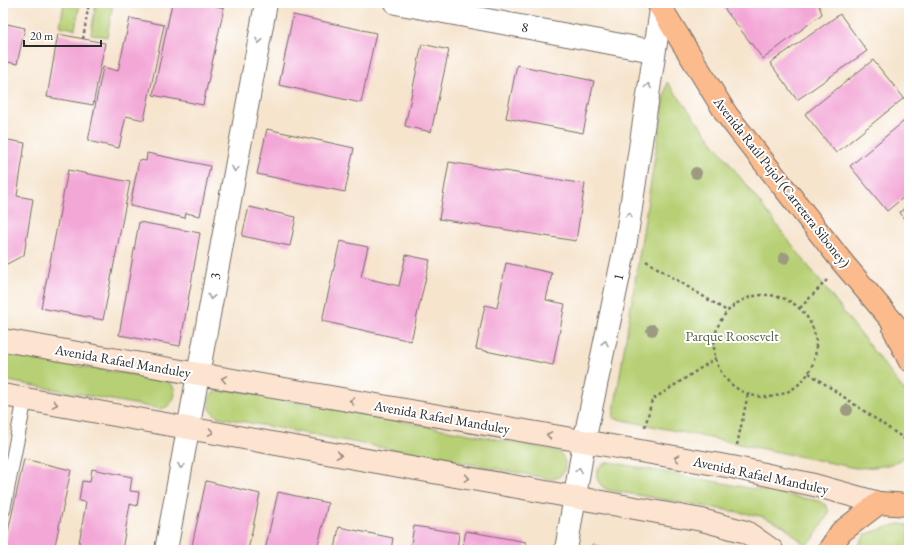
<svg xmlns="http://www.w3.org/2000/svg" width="912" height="553" font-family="'EB Garamond',serif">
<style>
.green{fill:#b7d075;stroke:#717e50}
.building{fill:#f3a7d7}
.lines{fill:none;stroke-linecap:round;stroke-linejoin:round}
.service-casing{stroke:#726c64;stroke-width:16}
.minor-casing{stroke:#726c64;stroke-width:24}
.tertiary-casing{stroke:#726c64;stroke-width:24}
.secondary-casing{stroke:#726c64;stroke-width:24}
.primary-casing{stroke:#726c64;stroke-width:24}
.path{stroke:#726c64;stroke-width:2.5;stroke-dasharray:3 3;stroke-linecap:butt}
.service{stroke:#fff;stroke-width:14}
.minor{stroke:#fff;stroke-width:22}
.tertiary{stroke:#fff;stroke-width:22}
.secondary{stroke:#fde4d1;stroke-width:22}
.primary{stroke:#fbbb8c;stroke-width:22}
.tree{fill:#9d9a80}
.oneway{stroke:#a0a0a0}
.oneway2{stroke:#94887e}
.labels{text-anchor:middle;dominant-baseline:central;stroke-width:4;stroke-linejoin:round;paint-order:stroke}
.street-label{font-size:14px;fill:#2b2b2b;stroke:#fff}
.park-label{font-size:14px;fill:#555d41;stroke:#fff}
</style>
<rect width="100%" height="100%" fill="#fff"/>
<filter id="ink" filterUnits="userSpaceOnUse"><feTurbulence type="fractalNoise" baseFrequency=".025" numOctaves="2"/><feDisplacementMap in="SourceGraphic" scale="8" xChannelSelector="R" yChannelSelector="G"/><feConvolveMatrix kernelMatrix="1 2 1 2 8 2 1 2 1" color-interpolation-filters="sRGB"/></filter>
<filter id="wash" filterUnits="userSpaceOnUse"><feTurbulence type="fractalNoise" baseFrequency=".012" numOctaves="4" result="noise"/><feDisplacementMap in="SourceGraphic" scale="16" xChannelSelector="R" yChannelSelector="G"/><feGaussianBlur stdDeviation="0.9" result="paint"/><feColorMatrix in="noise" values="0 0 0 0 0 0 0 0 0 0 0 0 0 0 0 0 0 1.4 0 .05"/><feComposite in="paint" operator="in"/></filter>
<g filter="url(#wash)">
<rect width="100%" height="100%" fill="#f6e4cd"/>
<g class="green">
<path d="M64 3H80L75 29 60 26Z"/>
<path d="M96 3H113L107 37 91 34Z"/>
<path d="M667 82 909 397V450C899 468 874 467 856 468L613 418Z"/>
<path d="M3 354 165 380C181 387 176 405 161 409L3 380Z"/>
<path d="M222 388 555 450C570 457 568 478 551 479L218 417C204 409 207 392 222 388Z"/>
<path d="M610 462 819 501 827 506 829 513 812 541 805 545 784 526 761 516 608 490C593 483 592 465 610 462Z"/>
<path d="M898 524 909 525V550H855L866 534Z"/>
</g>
<g id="blocks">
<g class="building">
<path d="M172 3H203L224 8 203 105 153 95Z"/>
<path d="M720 3H818L822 14 763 59Z"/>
<path d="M840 14 867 51 797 100 770 63Z"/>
<path d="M293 15 376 33 361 103 279 85Z"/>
<path d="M130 18 164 25 144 120 126 116 119 148 88 141 103 67 118 71Z"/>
<path d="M3 23 25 28 17 64 3 61Z"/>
<path d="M58 34 105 43 93 105 47 97Z"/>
<path d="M422 44 449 50 431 132 405 126Z"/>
<path d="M873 60 904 98 836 153 805 114Z"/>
<path d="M517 65 594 81 583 133 506 118Z"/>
<path d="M909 117V193L887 211 850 166Z"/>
<path d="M267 129 354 148 345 192 257 174Z"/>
<path d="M3 139 25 143 17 196 33 199 24 255 7 264H3Z"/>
<path d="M147 153 210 166 200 216 186 213 185 218 130 206 139 160 146 161Z"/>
<path d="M449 162 585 184 576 241 439 219Z"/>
<path d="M68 170 130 182 103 320 41 308Z"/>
<path d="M909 205V228L900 212Z"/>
<path d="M249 207 296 217 290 246 242 236Z"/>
<path d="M139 222 200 233 180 346 119 335Z"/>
<path d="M340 241 368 247 361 277 399 286 406 255 430 260 411 341 322 321Z"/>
<path d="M506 263 552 273 546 300 565 304 553 365 476 349 485 305 497 308Z"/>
<path d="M24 459 71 470 54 550H4Z"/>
<path d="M92 469 132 477 130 491 139 492 137 506 130 504 122 550 78 549 86 502 79 501 82 481 90 482Z"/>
<path d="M206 481 260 494 248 550H191Z"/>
<path d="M278 492 328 503 317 550H265Z"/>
<path d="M414 526 459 533 457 550H410Z"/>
<path d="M339 527 393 538 391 550H335Z"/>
<path d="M466 531 526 542 525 550H462Z"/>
<path d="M592 545 614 549V550H591Z"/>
</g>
</g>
</g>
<g filter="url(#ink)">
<use href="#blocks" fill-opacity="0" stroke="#726c64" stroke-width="1"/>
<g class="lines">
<defs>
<path id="service" d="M3 510 25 398"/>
<g id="minor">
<path d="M166 550 266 3"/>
<path d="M566 550 584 442 625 247 662 3"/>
</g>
<path id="tertiary" d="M396 3 653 51"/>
<g id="secondary">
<path d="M3 340 732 467 814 485 879 503"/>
<path d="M3 395 702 520 746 532 772 550"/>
</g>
<g id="primary">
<path d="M658 3 727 115 843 263 909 341"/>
<path d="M894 329 909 360"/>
<path d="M829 550 841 532 879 503 909 505"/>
</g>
</defs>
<use href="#service" class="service-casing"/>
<use href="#minor" class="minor-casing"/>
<use href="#tertiary" class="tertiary-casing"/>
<use href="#secondary" class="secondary-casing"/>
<use href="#primary" class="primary-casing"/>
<g class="path">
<path d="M83 39 89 3"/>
<path d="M646 261 727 311"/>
<circle cx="765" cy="346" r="51"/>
<path d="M800 308 827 280"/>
<path d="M809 373 909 442"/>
<path d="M645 427 652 400 716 358"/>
<path d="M737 445 748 394"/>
</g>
<use href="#service" class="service"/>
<use href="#minor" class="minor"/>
<use href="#tertiary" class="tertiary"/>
<use href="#secondary" class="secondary"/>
<use href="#primary" class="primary"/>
</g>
<g class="tree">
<circle cx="696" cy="173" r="6"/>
<circle cx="784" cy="258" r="6"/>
<circle cx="652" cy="330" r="6"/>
<circle cx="847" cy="410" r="6"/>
</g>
<defs><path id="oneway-chevron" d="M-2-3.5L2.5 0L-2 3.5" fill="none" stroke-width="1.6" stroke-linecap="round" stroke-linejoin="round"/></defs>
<g class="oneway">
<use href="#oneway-chevron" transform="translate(259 41) rotate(101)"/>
<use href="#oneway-chevron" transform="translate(648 86) rotate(-82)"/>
<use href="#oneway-chevron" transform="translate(235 169) rotate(101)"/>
<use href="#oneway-chevron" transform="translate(629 215) rotate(-82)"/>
<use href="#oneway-chevron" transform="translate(211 297) rotate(101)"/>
<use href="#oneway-chevron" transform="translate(605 343) rotate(-78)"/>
<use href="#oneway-chevron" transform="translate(181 466) rotate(100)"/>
<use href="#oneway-chevron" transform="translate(579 470) rotate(-80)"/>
</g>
<g class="oneway2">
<use href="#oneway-chevron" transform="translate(224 379) rotate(-170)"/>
<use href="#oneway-chevron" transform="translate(352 401) rotate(-170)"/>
<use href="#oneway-chevron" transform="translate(55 404) rotate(10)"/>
<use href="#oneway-chevron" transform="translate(211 432) rotate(10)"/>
<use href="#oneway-chevron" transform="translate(549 435) rotate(-170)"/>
<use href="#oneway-chevron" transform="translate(339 455) rotate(10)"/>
<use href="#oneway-chevron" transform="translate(677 458) rotate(-170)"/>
<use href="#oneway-chevron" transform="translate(467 478) rotate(10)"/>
</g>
</g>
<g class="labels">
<g class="street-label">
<text transform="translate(525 27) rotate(11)">8</text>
<text transform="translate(782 182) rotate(52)">Avenida Raúl Pujol (Carretera Siboney)</text>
<text transform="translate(215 276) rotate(-79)">3</text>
<text transform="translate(618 277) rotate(-78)">1</text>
<text transform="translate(123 361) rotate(10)">Avenida Rafael Manduley</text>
<text transform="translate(442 417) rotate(10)">Avenida Rafael Manduley</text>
<text transform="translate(761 475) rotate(12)">Avenida Rafael Manduley</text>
</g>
<g class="park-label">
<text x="732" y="336">Parque Roosevelt</text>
</g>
</g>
<rect width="912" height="553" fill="none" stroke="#fff" stroke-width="16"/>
<path d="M24 40v6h77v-6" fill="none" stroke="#2b2b2b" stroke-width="2"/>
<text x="30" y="40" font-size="12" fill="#2b2b2b" stroke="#ffffff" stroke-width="3" paint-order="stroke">20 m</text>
</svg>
